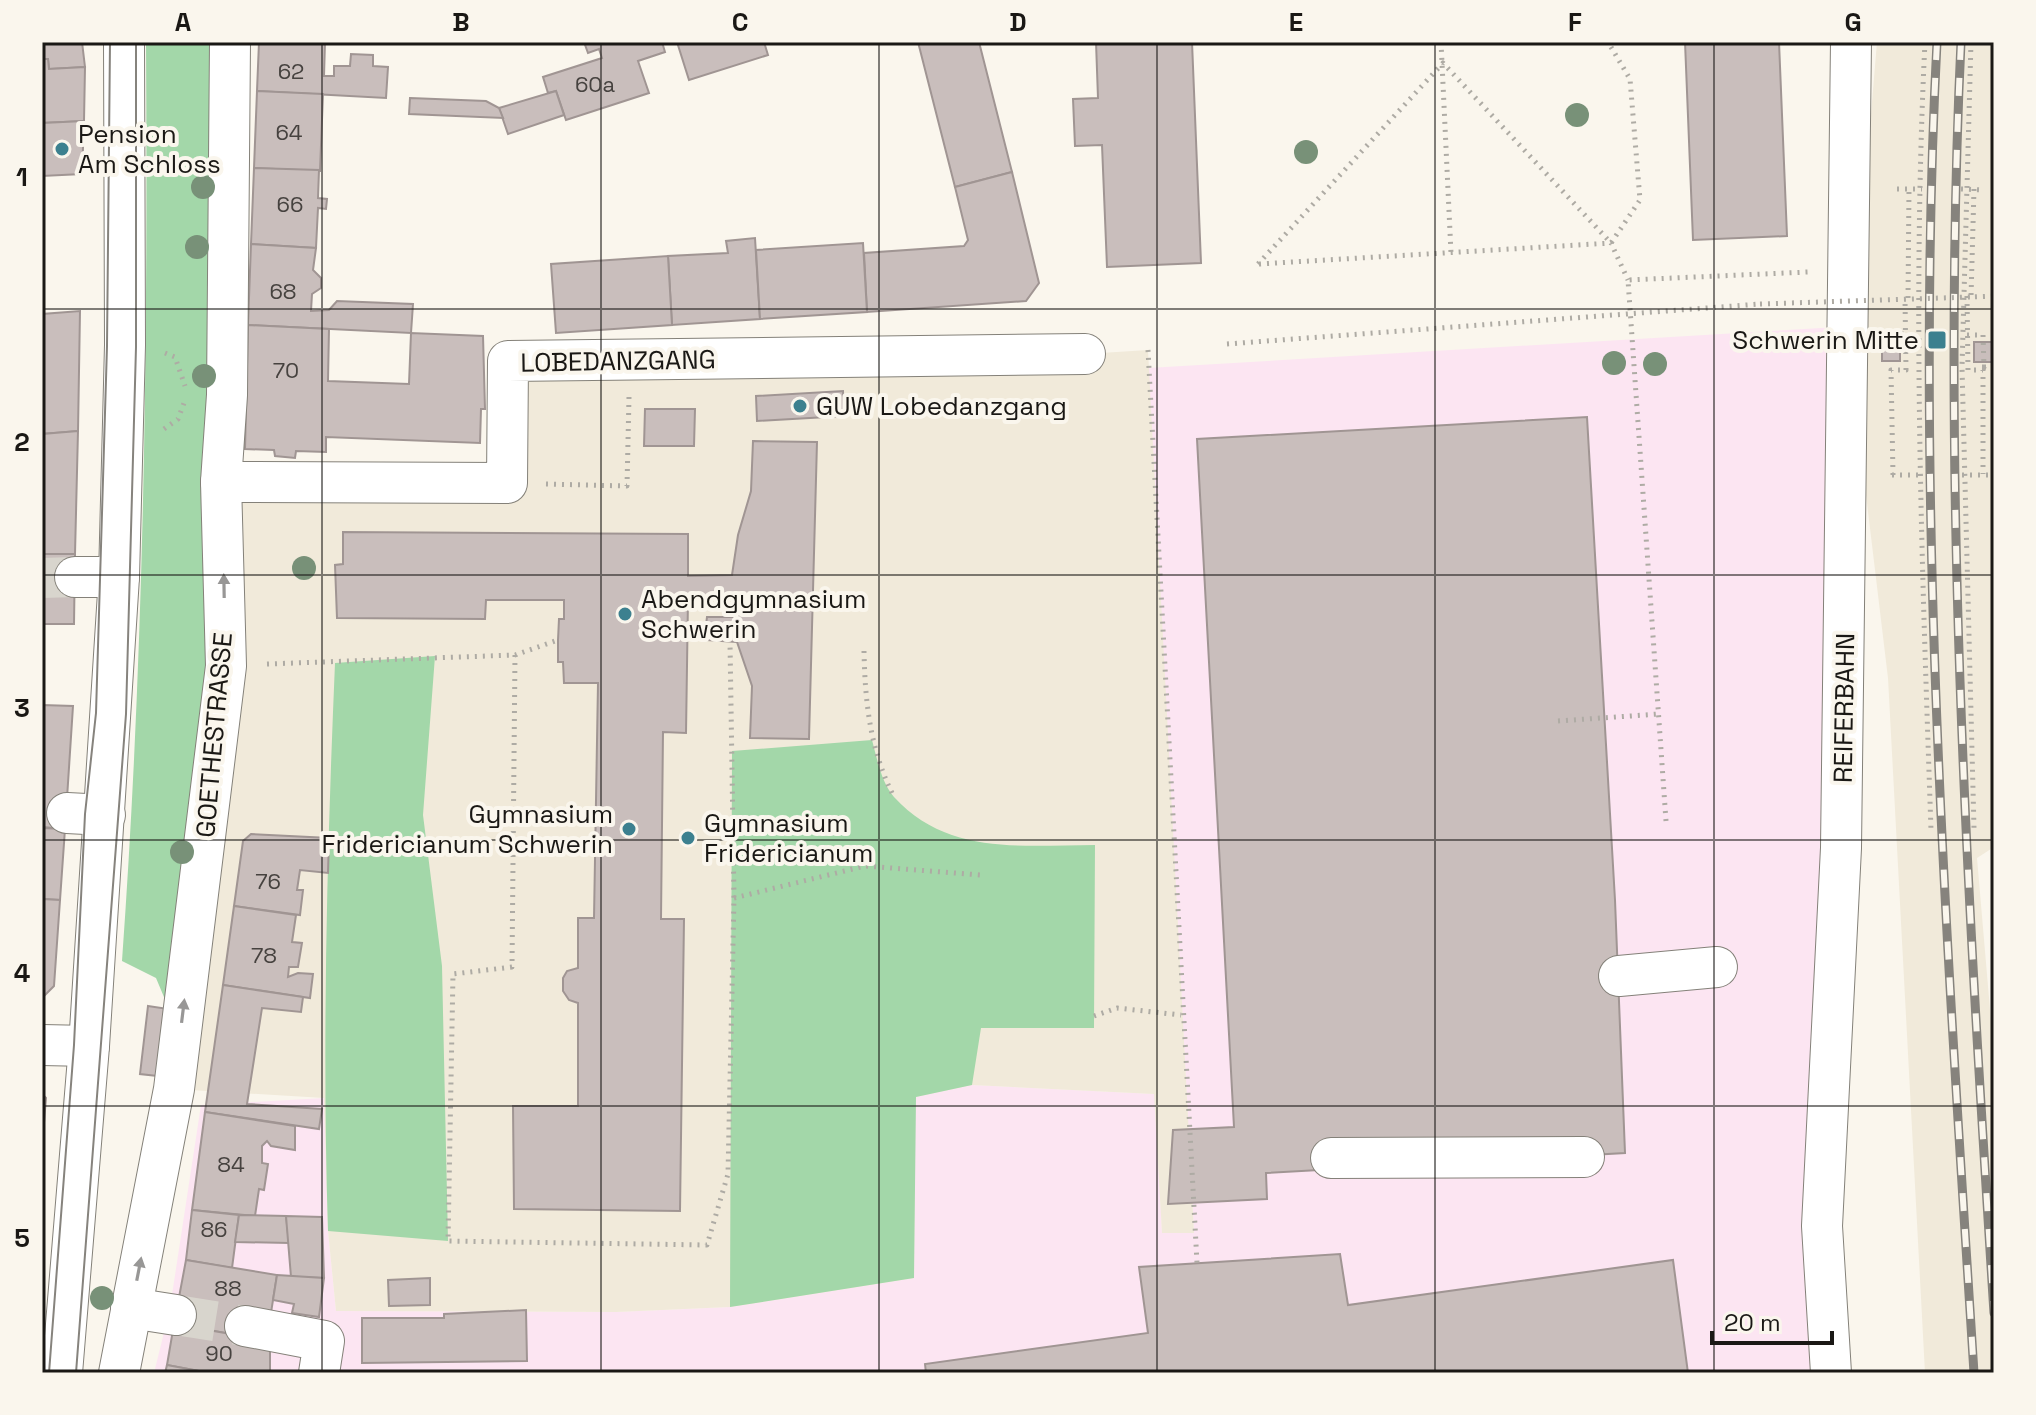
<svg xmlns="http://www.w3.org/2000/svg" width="2036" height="1415" font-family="'Space Grotesk',sans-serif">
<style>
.commercial{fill:#fce5f2}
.built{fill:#f1eada}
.green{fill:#a3d7a9}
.building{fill:#c9bebc;stroke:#a09593;stroke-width:2}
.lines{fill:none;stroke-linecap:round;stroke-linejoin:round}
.minor-tunnel{stroke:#d8d5cd;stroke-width:40;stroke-dasharray:40 20;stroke-linecap:butt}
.minor-casing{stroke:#848179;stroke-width:42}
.path{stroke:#aeaba4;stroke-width:5;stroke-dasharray:2 6;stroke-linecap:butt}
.minor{stroke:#fff;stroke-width:40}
.tram{stroke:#86837d;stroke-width:2}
.rail-casing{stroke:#86837d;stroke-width:9}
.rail{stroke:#faf6ed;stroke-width:6;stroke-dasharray:18;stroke-linecap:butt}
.path-bridge{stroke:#aeaba4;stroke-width:5;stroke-dasharray:2 6;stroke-linecap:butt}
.tree{fill:#789178}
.oneway{fill:#989796}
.grid{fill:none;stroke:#1a1815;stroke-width:2;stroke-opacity:0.55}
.poi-dot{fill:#3c808f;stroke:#faf6ed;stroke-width:3}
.labels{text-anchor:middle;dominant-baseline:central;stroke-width:8;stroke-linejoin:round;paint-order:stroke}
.number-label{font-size:22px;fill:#46423f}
.poi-label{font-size:26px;fill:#1a1815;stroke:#faf6ed;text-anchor:start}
.street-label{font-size:26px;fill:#1a1815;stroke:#faf6ed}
.neatline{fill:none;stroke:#1a1815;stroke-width:3}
.grid-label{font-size:26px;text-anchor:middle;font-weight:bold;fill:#1a1815}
</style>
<rect width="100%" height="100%" fill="#faf6ed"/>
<path class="commercial" d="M1839 327 1831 1373H154L170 1308 201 1105 324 1098 328 1231 336 1311 616 1312 730 1307 914 1278 915 1097 972 1085 1155 1094 1162 1232 1194 1233 1148 368Z"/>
<g class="built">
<path d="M1877 42H1994V847L1977 858 1994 1056V1373H1925L1888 678 1863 470 1867 162Z"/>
<path d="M1148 350 1194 1233H1162L1154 1094 972 1085 915 1097 914 1278 730 1307 616 1312 336 1311 328 1231 324 1098 174 1089 221 482 506 483 508 361 1085 354Z"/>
</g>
<g class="green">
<path d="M146 42H230L226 666 169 1009 156 978 122 961C144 655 148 349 146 42Z"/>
<path d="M435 656 423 815 442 966 448 1241 328 1231C322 1042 327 852 335 663Z"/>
<path d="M872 740C877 758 881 782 894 797 948 856 1022 845 1095 845L1094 1028H981L972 1085 916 1097 914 1278 730 1307 732 751Z"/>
</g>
<g class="building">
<path d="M42 42H82L85 67 49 69 48 59H42Z"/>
<path d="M259 42H325L324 76H334V66H350L351 54 373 55V66L388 67 386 98 257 91Z"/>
<path d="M584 42H662L665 52 638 61 649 93 566 120 556 91 548 93 543 77 602 58 599 49 588 53Z"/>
<path d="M677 42H764L768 55 689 80Z"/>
<path d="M918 42H979L1012 172 955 187Z"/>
<path d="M1096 42H1192L1201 263 1107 267 1102 145 1075 146 1073 99 1098 98Z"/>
<path d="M1685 42H1779L1787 236 1693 240Z"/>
<path d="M42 59H48L49 69 85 67 84 121 42 123Z"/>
<path d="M257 91 323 94 320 171 254 168Z"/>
<path d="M556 91 564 115 508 134 499 108Z"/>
<path d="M410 98 486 101 499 108 503 118 409 114Z"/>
<path d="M84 121 82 174 42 176V123Z"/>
<path d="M254 168 319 170 318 198 327 199 326 209 318 208 316 248 251 244Z"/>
<path d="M1012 172 1039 283 1026 301 867 312 864 253 964 246 968 240 955 187Z"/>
<path d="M755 238 760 319 672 325 668 256 728 253 726 241Z"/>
<path d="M863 243 867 312 760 319 756 250Z"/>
<path d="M251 244 316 248 313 270 321 278V288L312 294 311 311 329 310 337 301 413 304 411 333 248 325Z"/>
<path d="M668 256 672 325 556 333 551 264Z"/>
<path d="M80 311 78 431 42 434V314Z"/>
<path d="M248 325 329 329 328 381 409 384 411 333 483 336 485 409H481L480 443 326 437V452L296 451 295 458 275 456 274 450 245 449Z"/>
<rect x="1882" y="341" width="18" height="20"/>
<rect x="1974" y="342" width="18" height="20"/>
<path d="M843 391 844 416 757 421 756 396Z"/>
<path d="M645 409H695L694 446H644Z"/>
<path d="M1587 417 1615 900 1625 1153 1266 1173 1267 1199 1168 1204 1173 1130 1234 1127 1197 439Z"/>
<path d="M78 431 75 554H42V434Z"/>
<path d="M753 441 817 442 809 739 750 738 752 686 737 642 707 640 705 633 707 617H735L733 599H688L686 733 663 732 661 919H684L680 1211 514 1209 513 1106H578V1003L569 1000 563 991V978L567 971 578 968V918H594L598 683H564L563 662H558V640L559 619H564V600H486L485 619 337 618 335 565 343 564V532L688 534V576L732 575 738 535 751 491Z"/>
<path d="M42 554H75L74 624H42Z"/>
<path d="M42 705 73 706 65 829 42 827Z"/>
<path d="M42 828 65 829 60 900 42 899Z"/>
<path d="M251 834 329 838 328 873 300 870 297 890H303L300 915 234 906 243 841Z"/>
<path d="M42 899 60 900 54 986 42 998Z"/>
<path d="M234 906 296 915 292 942 302 943 298 967H289L288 977 298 973 313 974 310 998 223 985Z"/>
<path d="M223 985 303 997 301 1012 262 1008 247 1104 322 1109 319 1129 205 1112Z"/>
<path d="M148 1006 175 1010 166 1077 140 1074Z"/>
<path d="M42 1094 46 1098 42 1147Z"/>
<path d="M205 1112 295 1126V1150L271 1146 267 1141 262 1146V1163L268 1164 264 1190 259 1189 255 1216 192 1210Z"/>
<path d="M192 1210 239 1215 232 1268 186 1260Z"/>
<path d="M239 1215 286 1216 289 1243 235 1242Z"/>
<path d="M286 1216 322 1217 324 1278 291 1277Z"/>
<path d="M1340 1254 1348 1305 1673 1260 1688 1373H926L925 1364 1148 1333 1139 1267Z"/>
<path d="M186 1260 277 1275 270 1319 243 1336 174 1324Z"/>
<path d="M277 1275 324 1278 319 1317 292 1313 294 1304 273 1300Z"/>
<path d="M430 1278V1305L389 1306 388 1280Z"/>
<path d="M526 1310 527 1361 362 1363V1318H444V1314Z"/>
<path d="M174 1324 270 1341V1373H209L167 1365Z"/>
<path d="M167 1365 210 1373H165Z"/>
</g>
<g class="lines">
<g class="minor-tunnel">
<path d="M42 578 75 577"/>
<path d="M176 1315 245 1326"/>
</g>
<defs>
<g id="minor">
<path d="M221 482 507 483 508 361 1085 354"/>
<path d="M75 577H119"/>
<path d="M67 813 105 815"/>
<path d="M1619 976 1717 967"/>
<path d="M42 1045 89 1046"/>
<path d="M1331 1158 1584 1157"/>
<path d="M131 1308 176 1315"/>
<path d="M245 1326 324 1341 319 1373"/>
<path d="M62 1373 89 1046 119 577 125 345 124 42"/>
<path d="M119 1373 174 1089 226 666 221 482 227 395 230 42"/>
<path d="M1831 1373 1822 1226 1841 848 1851 42"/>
</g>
</defs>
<use href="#minor" class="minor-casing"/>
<g class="path">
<path d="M1441 42 1451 253"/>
<path d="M1925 42C1912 305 1922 567 1931 830"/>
<path d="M1971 42 1962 367 1974 828"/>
<path d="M1897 189H1922"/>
<path d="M1961 189 1984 190"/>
<path d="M1974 189 1971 297 1994 296"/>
<path d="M1258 264 1443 63 1611 243 1640 200 1630 79 1608 42"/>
<path d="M1259 264 1611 243 1628 280"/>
<path d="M1967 296 1968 370H1983V474"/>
<path d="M1908 298 1909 189"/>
<path d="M1967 335H1983L1984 367H1981"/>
<path d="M1890 339V335L1905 334"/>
<path d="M1227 344 1760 304"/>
<path d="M1148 350 1197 1263"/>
<path d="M165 353 175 357 185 386"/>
<path d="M1984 367H1994"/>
<path d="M164 429 178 419 184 403"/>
<path d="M1892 475H1922"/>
<path d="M1893 475 1891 370H1906L1905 299"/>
<path d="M1962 475H1994"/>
<path d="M546 484 627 486 629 397"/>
<path d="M864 651C865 702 870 749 893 795"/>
<path d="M515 655 512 967 453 974 448 1241 707 1245 728 1174 734 898 730 642"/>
<path d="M267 664 515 655 558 640"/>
<path d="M1558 721 1659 714"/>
<path d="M1666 821 1628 280 1808 272"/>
<path d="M734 898 865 866 981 875"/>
<path d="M1094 1016 1117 1008 1181 1015"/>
</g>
<use href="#minor" class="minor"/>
<g class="tram">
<path d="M49 1373 74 1045 85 814 96 713 107 346 110 42"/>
<path d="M76 1373 126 714 136 347V42"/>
</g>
<defs>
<g id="rail">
<path d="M1937 42C1914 486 1946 930 1974 1373"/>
<path d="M1961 42C1941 466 1967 890 1994 1313"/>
</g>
</defs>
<use href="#rail" class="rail-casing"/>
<use href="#rail" class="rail"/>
<path class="path-bridge" d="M1760 304 1971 297"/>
</g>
<g class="tree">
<circle cx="1577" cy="115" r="12"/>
<circle cx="1306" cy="152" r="12"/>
<circle cx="203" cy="187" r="12"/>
<circle cx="197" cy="247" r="12"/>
<circle cx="1614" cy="363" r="12"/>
<circle cx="1655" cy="364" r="12"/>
<circle cx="204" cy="376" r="12"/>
<circle cx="304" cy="568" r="12"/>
<circle cx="182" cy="852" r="12"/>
<circle cx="102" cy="1298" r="12"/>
</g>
<defs><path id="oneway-solid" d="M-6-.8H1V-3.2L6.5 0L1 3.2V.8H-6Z" transform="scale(2)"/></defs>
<g class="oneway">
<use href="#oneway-solid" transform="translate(224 586) rotate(-91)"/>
<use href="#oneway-solid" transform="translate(183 1011) rotate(-83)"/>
<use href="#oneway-solid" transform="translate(139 1269) rotate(-79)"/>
</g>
<path class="grid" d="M322 42V1373M601 42V1373M879 42V1373M1157 42V1373M1435 42V1373M1714 42V1373M42 309H1994M42 575H1994M42 840H1994M42 1106H1994"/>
<g class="poi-dot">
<circle cx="62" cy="149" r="8"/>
<rect x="1927" y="330" width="20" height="20" rx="4"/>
<circle cx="800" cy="406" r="8"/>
<circle cx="625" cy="614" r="8"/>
<circle cx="629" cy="829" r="8"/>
<circle cx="688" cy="838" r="8"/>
</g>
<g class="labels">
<g class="number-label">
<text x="291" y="71">62</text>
<text x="595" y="84">60a</text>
<text x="289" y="132">64</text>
<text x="290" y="204">66</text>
<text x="283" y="291">68</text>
<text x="286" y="370">70</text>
<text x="268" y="881">76</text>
<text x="264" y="955">78</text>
<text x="231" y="1164">84</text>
<text x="214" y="1229">86</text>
<text x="228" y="1288">88</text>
<text x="219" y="1353">90</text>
</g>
<g class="poi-label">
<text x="78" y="134">Pension<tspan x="78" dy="30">Am Schloss</tspan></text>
<text x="1919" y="340" text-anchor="end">Schwerin Mitte</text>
<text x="816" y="406">GUW Lobedanzgang</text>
<text x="641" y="599">Abendgymnasium<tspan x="641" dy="30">Schwerin</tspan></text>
<text x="613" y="814" text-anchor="end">Gymnasium<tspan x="613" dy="30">Fridericianum Schwerin</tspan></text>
<text x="704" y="823">Gymnasium<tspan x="704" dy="30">Fridericianum</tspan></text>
</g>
<g class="street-label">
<text transform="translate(618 361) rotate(-1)">LOBEDANZGANG</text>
<text transform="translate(1844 708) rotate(-89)">REIFERBAHN</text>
<text transform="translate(214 735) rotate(-85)">GOETHESTRASSE</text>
</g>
</g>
<rect width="2036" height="1415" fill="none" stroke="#faf6ed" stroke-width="88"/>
<path d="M1712 1331v12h120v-12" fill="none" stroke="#1a1815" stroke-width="4"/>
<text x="1724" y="1331" font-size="24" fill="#1a1815" stroke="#faf6ed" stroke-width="6" paint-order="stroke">20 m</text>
<rect x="44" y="44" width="1948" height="1327" class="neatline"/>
<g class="grid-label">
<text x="183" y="31">A</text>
<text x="461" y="31">B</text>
<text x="740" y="31">C</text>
<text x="1018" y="31">D</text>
<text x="1296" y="31">E</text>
<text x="1575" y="31">F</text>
<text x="1853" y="31">G</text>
<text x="22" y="186">1</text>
<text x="22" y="451">2</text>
<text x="22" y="717">3</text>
<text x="22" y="982">4</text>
<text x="22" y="1247">5</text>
</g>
</svg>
